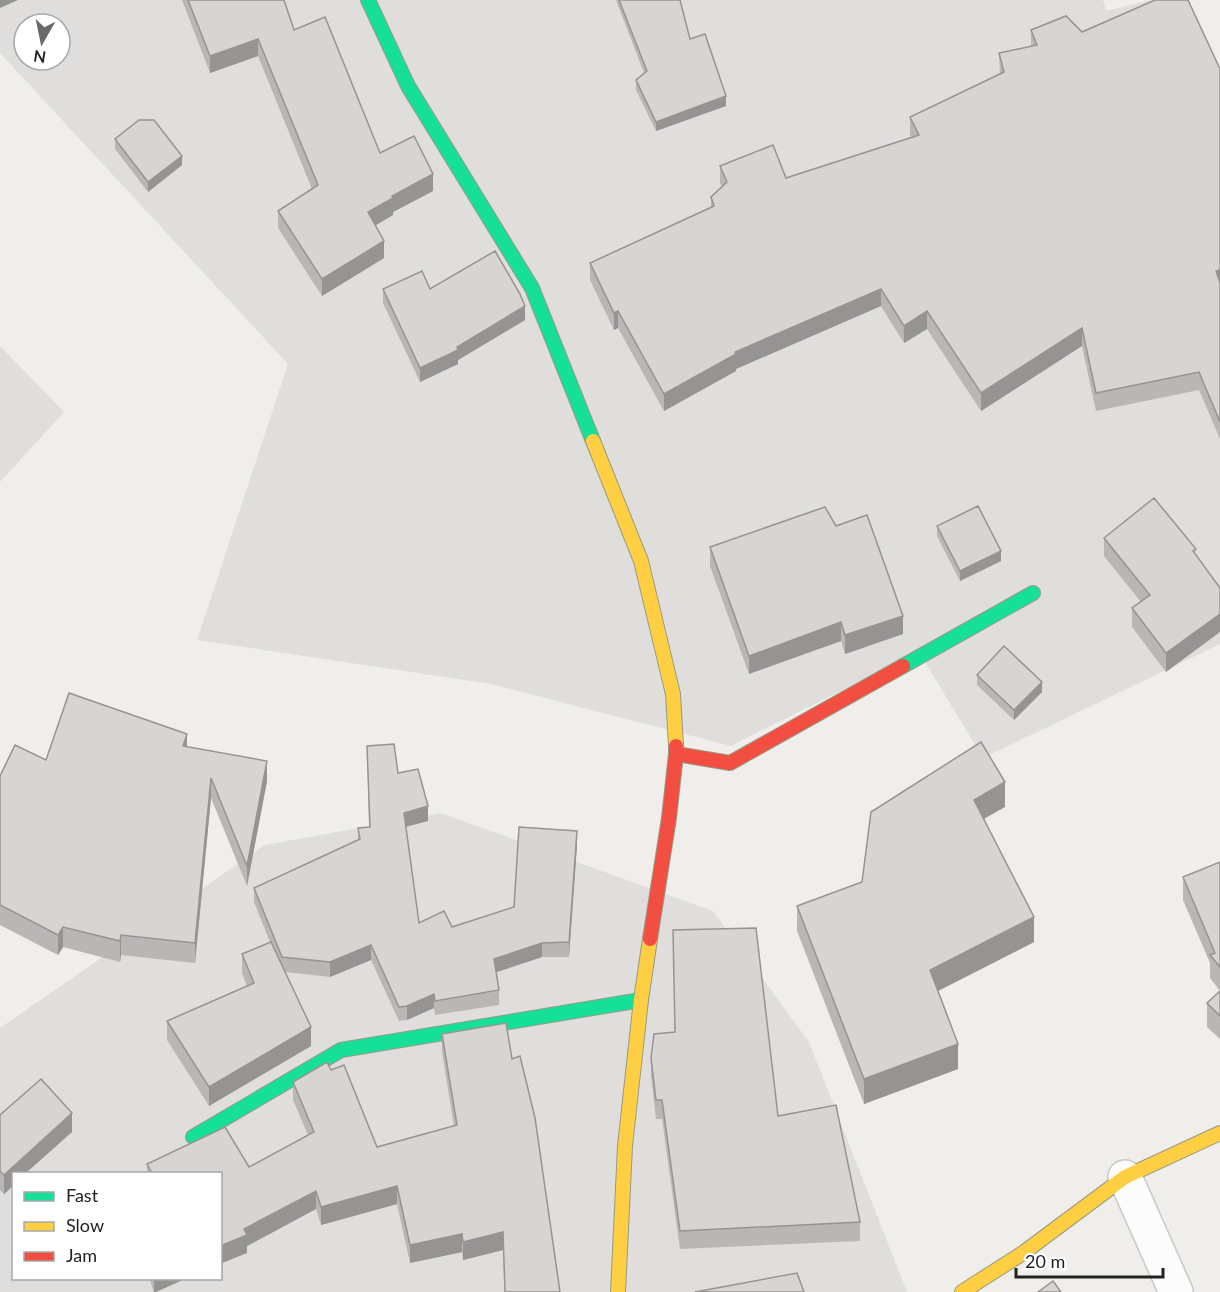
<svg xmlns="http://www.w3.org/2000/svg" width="1220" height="1292" font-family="Lato,sans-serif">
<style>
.residential{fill:#dfdedc;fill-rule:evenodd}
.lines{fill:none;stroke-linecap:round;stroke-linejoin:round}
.street-casing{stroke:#c9c8c7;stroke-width:36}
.fast-casing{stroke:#999a82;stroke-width:16}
.slow-casing{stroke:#999a82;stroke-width:16}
.jam-casing{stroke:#999a82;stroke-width:16}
.street{stroke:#fdfcfc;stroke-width:33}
.fast{stroke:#16e098;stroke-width:14}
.slow{stroke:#ffcf43;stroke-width:14}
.jam{stroke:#f24e42;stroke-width:14}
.wall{fill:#b9b6b5}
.shaded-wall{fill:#969493}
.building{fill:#d7d4d2;stroke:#969493;stroke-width:1.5}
</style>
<rect width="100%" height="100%" fill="#f0eeeb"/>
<g class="residential">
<path d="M0 0H1103L1106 11 1151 0 1160 91 1220 88V644L983 758 919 652 731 746 491 684 197 640 288 364 0 53ZM24 24H60V60H24Z"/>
<path d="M0 346 64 412 0 482Z"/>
<path d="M441 813 713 911 809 1042 907 1292H0V1028L265 845ZM14 1174H220V1278H14Z"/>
</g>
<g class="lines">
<defs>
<path id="street" d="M1125 1177 1176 1292"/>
<g id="fast">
<path d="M368 0 408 86 532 288 593 441"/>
<path d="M903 666 1033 593"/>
<path d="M193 1137 341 1050 641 1000"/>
</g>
<g id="slow">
<path d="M593 441 641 561 673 694 676 746"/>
<path d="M618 1292 625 1146 641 1000 650 939"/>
<path d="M962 1292 1023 1253 1125 1177 1220 1133"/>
</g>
<g id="jam">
<path d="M676 754 730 763 903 666"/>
<path d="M650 939 669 818 676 754V746"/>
</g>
</defs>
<use href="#street" class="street-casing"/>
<use href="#fast" class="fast-casing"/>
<use href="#slow" class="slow-casing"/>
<use href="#jam" class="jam-casing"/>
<use href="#street" class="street"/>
<use href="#fast" class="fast"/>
<use href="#slow" class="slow"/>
<use href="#jam" class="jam"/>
</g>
<g class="wall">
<path d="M182 0H284L294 30 380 153 433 191 393 212V215L375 225 384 258 322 296 278 228V211L312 189 258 56 210 73Z"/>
<path d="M616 0H680L690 39 726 106 656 131 636 90V80L644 73Z"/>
<path d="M1031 30 1082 32 1220 69V439L1199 390 1096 411 1082 346 981 411 927 329 904 343 881 306 736 369V371L664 411 618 328 614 330 590 280V263L711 208V197L722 187 720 183V166L786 178 912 138 910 135V117L1000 74 999 53 1031 47Z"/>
<path d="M115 139 182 165 148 192 115 149Z"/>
<path d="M383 289H430L525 320 458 360V364L420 382 383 303Z"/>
<path d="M836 526 903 634 845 654 841 641 749 674 710 566V547Z"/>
<path d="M937 526 1001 561 960 581 937 536Z"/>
<path d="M1104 538 1196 549 1166 672 1132 627V608L1141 602 1104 556Z"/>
<path d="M977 675 1042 692 1014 720 977 685Z"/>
<path d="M367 746 398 773 428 821 406 827 419 923 452 927 514 907 577 845 569 957H542L496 972 499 990V1005L435 1015 434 1008 407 1020 399 1021 371 960 330 977 286 972 311 1046 209 1106 167 1040V1021L247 986 242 973V954L270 942 254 902V888L358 840V828L369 827Z"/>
<path d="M187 747 267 781 247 886 211 798 195 963 121 955 120 962 63 947 58 955 0 925V776L46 760Z"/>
<path d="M1005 807 984 819 1034 942 938 991 958 1069 864 1104 797 931V906L862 882Z"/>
<path d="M1220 862V991L1210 978V963L1183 900V877Z"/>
<path d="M1220 991V1039L1207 1027V1003Z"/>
<path d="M442 1034 512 1059 560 1292H505L503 1250 463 1260 462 1252 410 1263 397 1204 321 1225 316 1209 247 1246V1253L220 1173H147V1164L249 1167 308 1135 293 1100V1082L331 1070 377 1147 454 1126 442 1052Z"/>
<path d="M651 1058 778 1116 860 1222V1241L680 1249 662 1119H656L651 1076Z"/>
<path d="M0 1115 72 1132 14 1173V1185L4 1194 0 1190Z"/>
<path d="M149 1278H187L156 1292H154Z"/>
</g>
<g class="shaded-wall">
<path d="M0 0H18L0 8Z"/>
<path d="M258 39V56L210 73V56Z"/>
<path d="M726 96V106L656 131V122Z"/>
<path d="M182 156V165L148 192V182Z"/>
<path d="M433 174V191L393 212V215L368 230V212L392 196Z"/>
<path d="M384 241V258L322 296V279Z"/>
<path d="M1220 270V287L1216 271Z"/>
<path d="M881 289V306L736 369V371L664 411V394L735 352Z"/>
<path d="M525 306V320L458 360V364L420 382V368Z"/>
<path d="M618 311V328L614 330V313Z"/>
<path d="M927 311V329L904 343V326Z"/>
<path d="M1082 328V346L981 411V393Z"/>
<path d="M1001 551V561L960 581V571Z"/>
<path d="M1220 614V632L1166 672V653Z"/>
<path d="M903 616V634L845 654V635Z"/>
<path d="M841 622V641L749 674V656Z"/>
<path d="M1042 682V692L1014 720V710Z"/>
<path d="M187 734V754L183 746Z"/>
<path d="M267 761V781L247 886V866Z"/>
<path d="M211 778V798L195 963V943Z"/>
<path d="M1005 782V807L974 824V800Z"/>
<path d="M428 806V821L404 827V813Z"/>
<path d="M577 831V845L569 957V942Z"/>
<path d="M1034 917V942L930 995V970Z"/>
<path d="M63 927V947L58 955V935Z"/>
<path d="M121 935V955L120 962V941Z"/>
<path d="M542 943V957L494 973V959Z"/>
<path d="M371 945V960L330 977V962Z"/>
<path d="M434 994V1008L407 1020V1006Z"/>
<path d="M311 1027V1046L209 1106V1087Z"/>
<path d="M958 1044V1069L864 1104V1079Z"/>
<path d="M72 1113V1132L26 1173H14V1185L4 1194V1175Z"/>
<path d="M397 1186V1204L321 1225V1207Z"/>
<path d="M316 1191V1209L247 1246V1253L220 1264V1246L244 1229Z"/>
<path d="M503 1232V1250L463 1260V1242Z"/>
<path d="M462 1234V1252L410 1263V1245Z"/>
<path d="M154 1278H187L156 1292H154Z"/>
</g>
<g class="building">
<path d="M188 0H284L294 30 325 17 380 153 414 136 433 174 392 196 393 198 368 212 384 241 322 279 278 211 318 185 258 39 210 56Z"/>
<path d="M619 0H680L690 39 705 34 726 96 656 122 636 80 647 71Z"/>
<path d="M1155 0H1188L1220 69V270L1216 271 1220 283V422L1199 372 1096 393 1082 328 981 393 927 311 904 326 881 289 735 352 736 354 664 394 618 311 614 313 590 263 714 206 711 197 727 182 720 166 773 145 786 178 919 135 910 117 1004 72 999 53 1037 45 1031 30 1066 16 1082 32Z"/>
<path d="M139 120H154L182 156 148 182 115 139Z"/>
<path d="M495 251 520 294 525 306 457 347 458 350 420 368 383 289 422 271 430 289Z"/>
<path d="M1154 498 1196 549 1193 551 1220 588V614L1166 653 1132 608 1150 595 1104 538Z"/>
<path d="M978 506 1001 551 960 571 937 526Z"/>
<path d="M825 507 836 526 867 515 903 616 845 635 841 622 749 656 710 547Z"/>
<path d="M1004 646 1042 682 1014 710 977 675Z"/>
<path d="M69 693 187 734 183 746 267 761 247 866 211 778 195 943 121 935 120 941 63 927 58 935 0 905V776L15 745 46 760Z"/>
<path d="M981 742 1005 782 974 800 1034 917 930 970 958 1044 864 1079 797 906 862 882 871 812Z"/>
<path d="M394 744 398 773 418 769 428 806 404 813 419 923 444 911 452 927 514 907 519 827 577 831 569 942 542 943 494 959 499 990 435 1001 434 994 407 1006 399 1007 371 945 330 962 282 957 254 888 360 839 358 828 370 827 367 746Z"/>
<path d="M1220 862V967L1210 955 1215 953 1183 877Z"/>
<path d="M756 928 778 1116 836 1105 860 1222 680 1231 662 1100H656L651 1058 654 1034 675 1032 673 930Z"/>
<path d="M271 942 311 1027 209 1087 167 1021 254 983 242 954Z"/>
<path d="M1220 991V1016L1207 1003Z"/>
<path d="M506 1023 512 1059 520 1056 535 1118 560 1292H505L503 1232 463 1242 462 1234 410 1245 397 1186 321 1207 316 1191 244 1229 247 1235 220 1246V1173H152L147 1164 225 1127 249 1167 314 1132 293 1082 327 1062 331 1070 344 1065 377 1147 457 1125 442 1034Z"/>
<path d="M41 1079 72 1113 4 1175 0 1171V1115Z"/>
<path d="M797 1273 804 1292H695Z"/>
<path d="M1053 1281 1061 1292H1038Z"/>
</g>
<rect x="12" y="1172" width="210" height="108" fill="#ffffff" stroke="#a7a7a7" stroke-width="1.5"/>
<rect x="24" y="1192" width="30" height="9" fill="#16e098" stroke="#a7a7a7" stroke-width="1.5"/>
<text x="66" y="1202" font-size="18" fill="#222222">Fast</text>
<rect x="24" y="1222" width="30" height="9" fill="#ffcf43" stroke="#a7a7a7" stroke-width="1.5"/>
<text x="66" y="1232" font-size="18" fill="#222222">Slow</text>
<rect x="24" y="1252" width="30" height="9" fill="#f24e42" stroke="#a7a7a7" stroke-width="1.5"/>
<text x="66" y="1262" font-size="18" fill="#222222">Jam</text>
<g transform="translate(42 42) rotate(189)"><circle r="28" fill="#ffffff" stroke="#a7a7a7" stroke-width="1.5"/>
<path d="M0-4.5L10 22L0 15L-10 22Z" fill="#6a6968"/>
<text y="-9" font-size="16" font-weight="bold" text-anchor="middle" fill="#222222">N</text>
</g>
<path d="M1016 1268v9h147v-9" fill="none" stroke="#222222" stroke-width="3"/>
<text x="1025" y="1268" font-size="18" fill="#222222" stroke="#ffffff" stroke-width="4.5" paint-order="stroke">20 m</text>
</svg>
